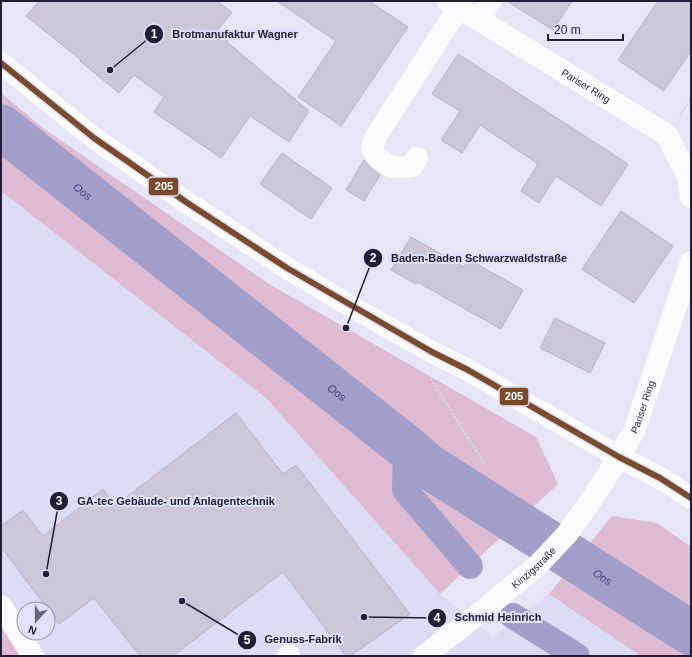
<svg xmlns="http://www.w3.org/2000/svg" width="692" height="657" font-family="Arial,sans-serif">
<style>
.built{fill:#dddcf5;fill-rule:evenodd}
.forest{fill:#ddbbd3}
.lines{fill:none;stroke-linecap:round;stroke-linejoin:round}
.canal{stroke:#a19ec9;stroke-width:26}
.river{stroke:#a19ec9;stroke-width:45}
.building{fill:#ccc7d8;stroke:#b7b0c4}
.path{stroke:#d8d8dd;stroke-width:2.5;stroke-dasharray:2 2;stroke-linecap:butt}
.minor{stroke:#fbfbfe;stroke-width:22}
.bus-1-casing{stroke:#e1e0fd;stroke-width:9}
.bus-1{stroke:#7a4b2a;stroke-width:6}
.labels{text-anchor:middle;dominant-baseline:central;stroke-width:4;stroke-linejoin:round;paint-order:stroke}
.street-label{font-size:10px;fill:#201d37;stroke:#e1e0fd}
.water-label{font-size:11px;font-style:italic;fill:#493e83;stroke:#e1e0fd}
.leader{fill:none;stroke:#201d37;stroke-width:1.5}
.callout-dot{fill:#201d37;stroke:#e1e0fd;stroke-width:1.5}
.mark-label{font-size:12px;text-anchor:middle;font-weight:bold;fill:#fff}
.callout-label{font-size:11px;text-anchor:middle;font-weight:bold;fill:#201d37;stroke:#e1e0fd;stroke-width:4;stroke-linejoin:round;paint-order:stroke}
.line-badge{stroke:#e1e0fd;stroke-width:1.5}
.badge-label{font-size:11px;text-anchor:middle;font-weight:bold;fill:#fff}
</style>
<rect width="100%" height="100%" fill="#e7e6f7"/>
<path class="built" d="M1 191 266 398 440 594 493 637 549 594 641 656H34L1 605ZM24 609H48V633H24Z"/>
<g class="forest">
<path d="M1 93 43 128 269 284 536 437 558 484 440 594 266 398 1 191Z"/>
<path d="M612 516 657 523 691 547V656H641L549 594Z"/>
<path d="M1 606 33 656H1Z"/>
</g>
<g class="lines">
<g class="canal">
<path d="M406 447 405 490 470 566"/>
<path d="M513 616 577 656"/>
</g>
<path class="river" id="s1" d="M1 127 406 447 428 466 691 633"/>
</g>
<g class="building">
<path d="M39 1H216L232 12 217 31 228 40 227 42 309 111 289 142 250 116 221 158 154 112 164 97 134 75 119 93 80 61 81 60 26 16Z"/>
<path d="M277 1H369L408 27 341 126 298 97 336 41Z"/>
<path d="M507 1H572L553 30Z"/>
<path d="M658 1H691V51L664 91 618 60Z"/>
<path d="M458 54 628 164 601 206 556 176 539 203 521 191 538 164 480 125 462 153 441 140 460 111 432 94Z"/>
<path d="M282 153 332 188 311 219 260 184Z"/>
<path d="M364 160 372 169 380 175 364 201 346 190Z"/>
<path d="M621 211 673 246 634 303 582 269Z"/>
<path d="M411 237 464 267 468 259 523 290 501 329 417 282 416 284 391 270Z"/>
<path d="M555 318 605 343 590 373 540 348Z"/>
<path d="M236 413 283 474 296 465 410 614 350 656H346L283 572 173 656H140L94 598 59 624 1 547V526L23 510 43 536 103 489 115 506Z"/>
</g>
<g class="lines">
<g class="path">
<path d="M680 115 691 98"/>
<path d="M431 379 484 463"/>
</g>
<g class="minor">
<path id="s2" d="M448 1 667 135 688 176 691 197"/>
<path d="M479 19 491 1"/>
<path d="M1 63 94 138 186 202 287 268 361 312 432 352 468 370 619 457 660 478 691 498"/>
<path d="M417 158 412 166C393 170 382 165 372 149L375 138 459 7"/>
<path d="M1 606 33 656"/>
<path d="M288 656 289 655"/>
<path id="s3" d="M424 656 486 608 538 565 567 534 592 499 619 457 635 429 691 262"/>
</g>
<defs>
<path id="bus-1" d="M1 63 94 138 186 202 287 268 432 352 468 370 619 457 660 478 691 498"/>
</defs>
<use href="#bus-1" class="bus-1-casing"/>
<use href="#bus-1" class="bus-1"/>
</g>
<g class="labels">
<g class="street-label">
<text stroke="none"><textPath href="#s2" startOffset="162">Pariser Ring</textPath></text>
<text stroke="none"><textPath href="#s3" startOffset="337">Pariser Ring</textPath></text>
<text stroke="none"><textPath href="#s3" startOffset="141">Kinzigstraße</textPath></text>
</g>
<g class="water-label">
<text stroke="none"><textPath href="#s1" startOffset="104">Oos</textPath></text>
<text stroke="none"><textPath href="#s1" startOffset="428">Oos</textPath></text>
<text stroke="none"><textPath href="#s1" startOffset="752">Oos</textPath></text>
</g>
</g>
<path class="leader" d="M110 70L154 34M346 328L373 258M46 574L59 501M364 617L437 618M182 601L247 640"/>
<g class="callout-dot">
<circle cx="110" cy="70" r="4"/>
<circle cx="346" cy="328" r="4"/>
<circle cx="46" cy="574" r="4"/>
<circle cx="364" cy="617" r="4"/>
<circle cx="182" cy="601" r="4"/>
<circle cx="154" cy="34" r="10"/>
<circle cx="373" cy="258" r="10"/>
<circle cx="59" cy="501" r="10"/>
<circle cx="437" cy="618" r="10"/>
<circle cx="247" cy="640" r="10"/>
</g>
<g class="mark-label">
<text x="154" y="38">1</text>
<text x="373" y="262">2</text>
<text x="59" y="505">3</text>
<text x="437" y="622">4</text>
<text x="247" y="644">5</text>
</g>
<g class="callout-label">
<text x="235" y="38">Brotmanufaktur Wagner</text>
<text x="479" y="262">Baden-Baden Schwarzwaldstraße</text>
<text x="176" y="505">GA-tec Gebäude- und Anlagentechnik</text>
<text x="498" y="621">Schmid Heinrich</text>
<text x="303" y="643">Genuss-Fabrik</text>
</g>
<g class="line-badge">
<rect x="148" y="177" width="31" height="19" rx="4" fill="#7a4b2a"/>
<rect x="499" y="387" width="30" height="19" rx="4" fill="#7a4b2a"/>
</g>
<g class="badge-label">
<text x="164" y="190">205</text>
<text x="514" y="400">205</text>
</g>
<rect width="692" height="657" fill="none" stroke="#201d37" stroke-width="4"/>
<g transform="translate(36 621) rotate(201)"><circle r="19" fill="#e1e0fd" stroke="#9492ae"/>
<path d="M0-3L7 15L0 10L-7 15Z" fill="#66637a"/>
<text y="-6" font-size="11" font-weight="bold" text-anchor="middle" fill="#201d37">N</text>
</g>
<path d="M548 34v6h75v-6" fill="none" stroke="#201d37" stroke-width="2"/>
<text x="554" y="34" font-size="12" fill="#201d37" stroke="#e1e0fd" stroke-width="3" paint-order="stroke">20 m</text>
</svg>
